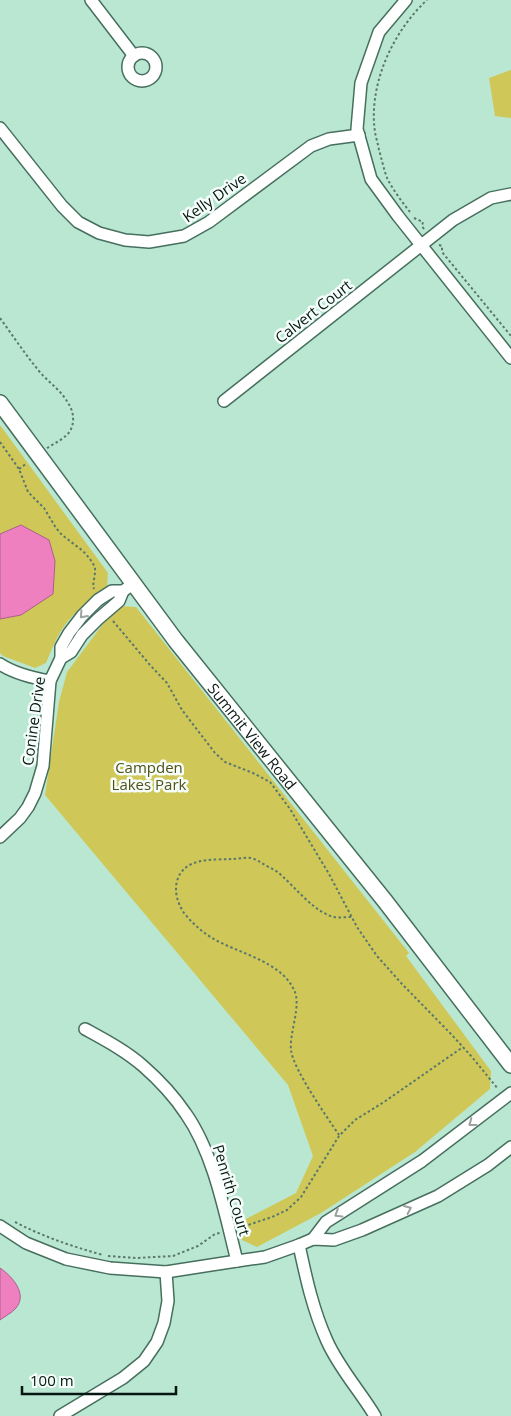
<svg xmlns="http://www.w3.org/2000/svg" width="511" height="1416" font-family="'Open Sans',sans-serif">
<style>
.green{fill:#cfc858}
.water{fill:#ef80c0;stroke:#a9608b}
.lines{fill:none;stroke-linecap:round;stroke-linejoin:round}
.minor-casing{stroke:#466f5e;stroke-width:14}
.tertiary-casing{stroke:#466f5e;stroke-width:18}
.path{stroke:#5a786b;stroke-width:2;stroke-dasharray:2.5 2.5;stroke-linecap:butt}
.minor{stroke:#fff;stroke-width:11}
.tertiary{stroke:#fff;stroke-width:15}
.oneway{stroke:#9ba29f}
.labels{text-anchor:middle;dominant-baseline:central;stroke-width:5;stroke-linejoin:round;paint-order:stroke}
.street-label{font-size:15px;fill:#061610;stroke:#f5fefa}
.park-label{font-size:15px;fill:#53501a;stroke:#f5fefa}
</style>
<rect width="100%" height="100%" fill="#bae7d2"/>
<g class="green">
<path d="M511 70V118L495 116 489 78Z"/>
<path d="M0 425 108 573 107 587C94 597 79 608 68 621 58 633 52 649 46 663L35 668 3 656 0 653Z"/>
<path d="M119 606 136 607 409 953 406 956 491 1071 490 1089 415 1152 321 1213 257 1247 242 1240 238 1223 296 1193 313 1156 288 1085 45 795 59 702 67 672 103 624Z"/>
</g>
<g class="water">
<path d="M21 525 49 540 55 561 53 594 21 615 0 619V534Z"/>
<path d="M0 1268C12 1276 28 1294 16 1308 12 1313 5 1316 0 1320Z"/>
</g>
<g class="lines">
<defs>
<g id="minor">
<path d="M91 0 134 56"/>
<path d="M406 0 379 32 361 83 357 129 371 179 398 216 511 358"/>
<circle cx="142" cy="67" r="14"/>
<path d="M0 128 62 206 78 222 99 233 125 240 149 242 184 236 209 222 311 146 329 139 359 135"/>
<path d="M224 401 453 220 491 198 511 194"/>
<path d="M61 658 71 652 82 635 98 619 119 601 123 591"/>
<path d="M0 664C15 674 33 678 50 681"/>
<path d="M0 837 20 818 28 807 35 793 43 766 50 681 61 658V647L69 633 82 616 98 600 112 591H123L133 584"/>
<path d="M85 1029C105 1040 126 1051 143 1066 159 1080 174 1096 186 1114 214 1154 225 1214 237 1261"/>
<path d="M0 1226 26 1243 66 1259 110 1268 166 1272 237 1261 265 1257 299 1245 313 1239 334 1240 362 1230 438 1196 488 1165 511 1147"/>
<path d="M313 1239 326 1222 422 1161 511 1093"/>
<path d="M299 1245C306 1278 313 1310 327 1341 339 1368 360 1391 375 1416"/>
<path d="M60 1416 123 1378 144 1361 157 1342 164 1323 168 1301 166 1272"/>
</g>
<g id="tertiary">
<path id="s1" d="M0 403 176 641 385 901 511 1065"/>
</g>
</defs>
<use href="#minor" class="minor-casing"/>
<use href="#tertiary" class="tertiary-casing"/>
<g class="path">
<path d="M410 212C402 202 394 191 388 180 384 171 382 160 379 150 378 144 376 138 375 132 368 85 393 31 427 0"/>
<path d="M414 218 423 222 422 226 424 229"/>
<path d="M439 245 442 246V252L511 336"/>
<path d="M0 318C13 336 25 354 39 371 48 382 61 390 68 403 73 410 75 420 71 429 68 437 55 443 47 448"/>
<path d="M0 442 19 469 28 492 44 508 56 528 62 535 83 551 90 559 95 567V573L93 586 94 589"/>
<path d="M19 469 27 463"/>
<path d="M113 621 150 665 167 683 182 710 215 753 225 762 253 773 270 782 290 809 329 874 357 927 377 956 402 984 451 1034 472 1057 498 1089"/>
<path d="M339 1135C327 1117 293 1069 291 1050 289 1033 302 1005 294 990 281 961 237 953 212 938 201 931 192 923 184 913 178 904 174 892 177 881 184 857 212 860 232 859 238 859 245 857 251 858 256 859 260 862 265 865 270 868 276 870 281 875 297 889 312 910 333 917 339 918 346 917 352 917"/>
<path d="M15 1222C44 1237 71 1246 103 1255"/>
<path d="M239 1228 272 1217 287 1210 301 1197 339 1136 355 1120 384 1102 463 1047"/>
<path d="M108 1256 136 1258 173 1256 198 1246 215 1234 220 1233"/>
</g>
<use href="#minor" class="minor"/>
<use href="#tertiary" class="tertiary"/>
</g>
<defs><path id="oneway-chevron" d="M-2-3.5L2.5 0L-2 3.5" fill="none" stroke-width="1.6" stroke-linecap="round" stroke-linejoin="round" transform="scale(1.25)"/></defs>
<g class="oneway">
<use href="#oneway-chevron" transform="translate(83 615) rotate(132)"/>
<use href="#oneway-chevron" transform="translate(472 1123) rotate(143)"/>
<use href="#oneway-chevron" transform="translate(408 1209) rotate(-25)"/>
<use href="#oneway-chevron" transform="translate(338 1214) rotate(148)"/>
</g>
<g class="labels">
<g class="street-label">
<text transform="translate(214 197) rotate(-35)">Kelly Drive</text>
<text transform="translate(313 311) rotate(-38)">Calvert Court</text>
<text transform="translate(33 721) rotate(-82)">Conine Drive</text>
<text stroke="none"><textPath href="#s1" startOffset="418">Summit View Road</textPath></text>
<text transform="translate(232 1190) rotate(73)">Penrith Court</text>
</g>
<g class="park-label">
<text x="149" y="767">Campden<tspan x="149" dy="17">Lakes Park</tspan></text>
</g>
</g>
<path d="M22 1386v8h154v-8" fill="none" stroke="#061610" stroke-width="2.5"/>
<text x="30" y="1386" font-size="15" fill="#061610" stroke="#f5fefa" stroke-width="4" paint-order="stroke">100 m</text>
</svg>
